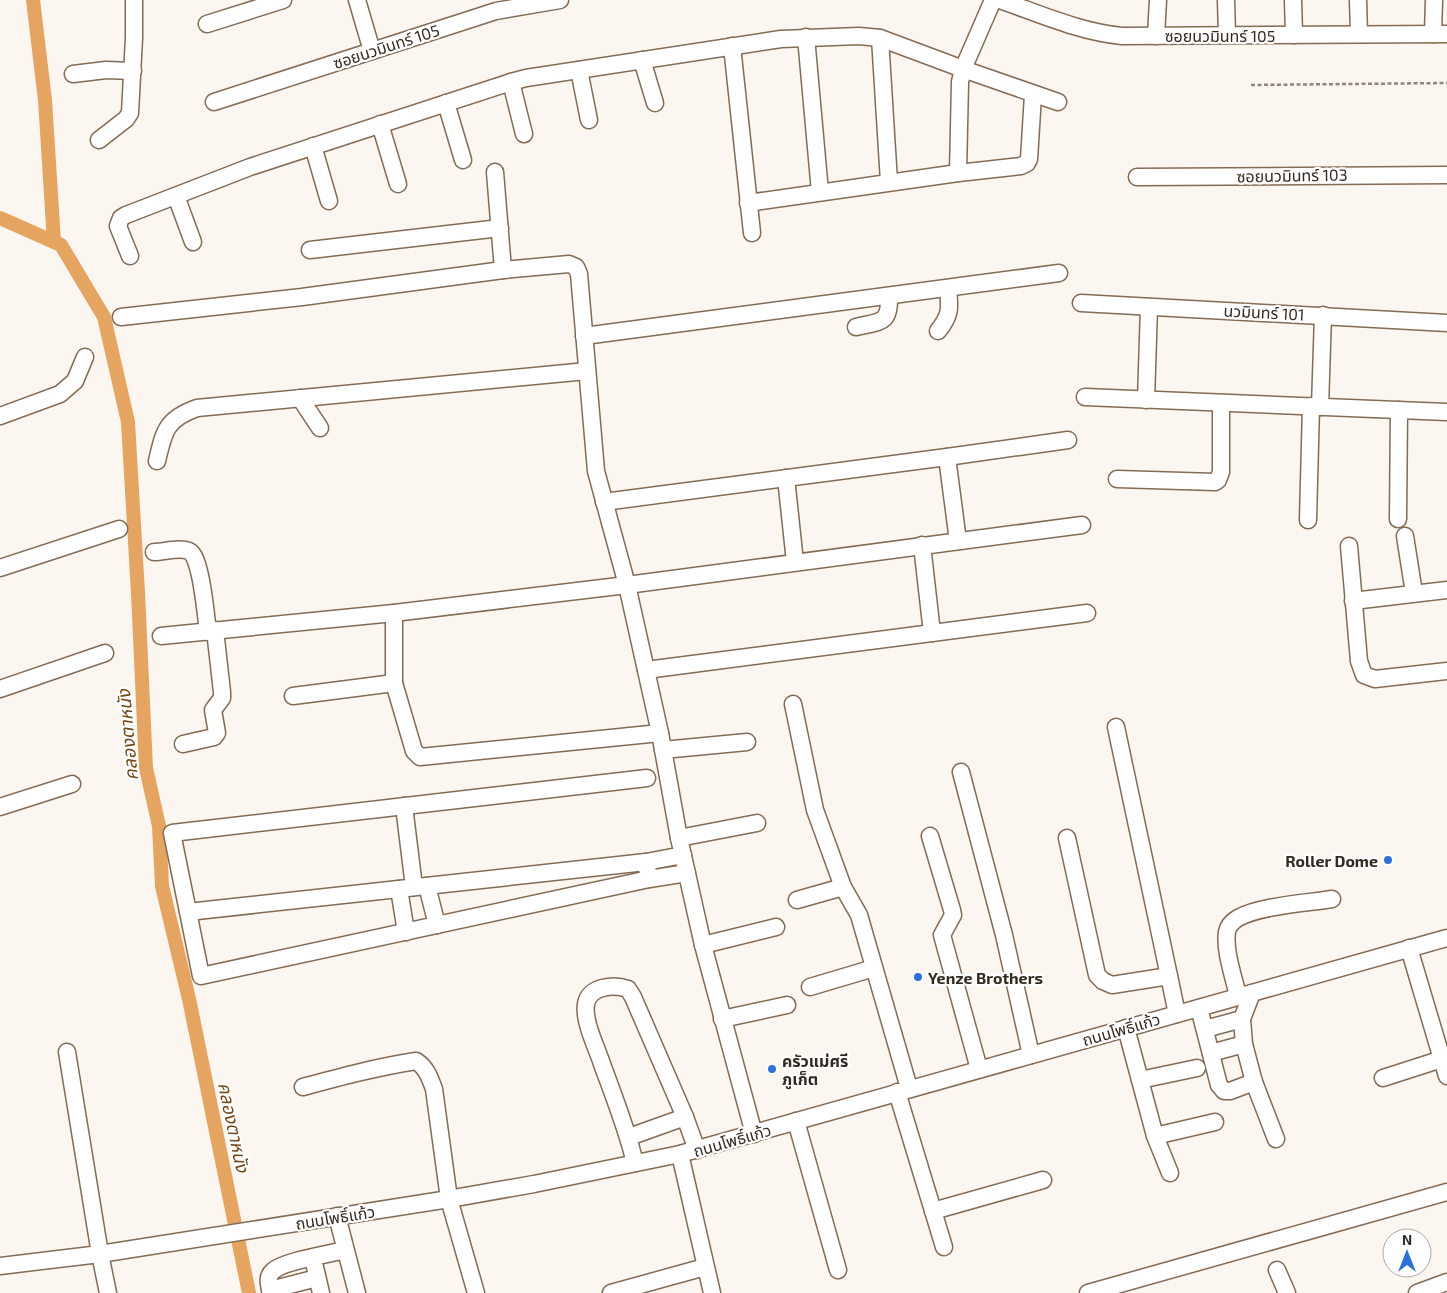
<svg xmlns="http://www.w3.org/2000/svg" width="1447" height="1293" font-family="'Exo 2','Noto Sans Thai',sans-serif">
<style>
.lines{fill:none;stroke-linecap:round;stroke-linejoin:round}
.canal{stroke:#e6a461;stroke-width:14}
.minor-casing{stroke:#846b53;stroke-width:19}
.path{stroke:#8f867e;stroke-width:2.5;stroke-dasharray:4 2.5;stroke-linecap:butt}
.minor{stroke:#fff;stroke-width:16}
.poi-dot{fill:#2c70dc;stroke:#fff;stroke-width:2}
.labels{text-anchor:middle;dominant-baseline:central;stroke-width:4.5;stroke-linejoin:round;paint-order:stroke}
.street-label{font-size:16px;fill:#34291f;stroke:#fff}
.poi-label{font-size:16px;font-weight:bold;fill:#34291f;stroke:#fff;text-anchor:start}
.water-label{font-size:18px;font-style:italic;fill:#724714;stroke:#fff}
</style>
<rect width="100%" height="100%" fill="#fcf6f1"/>
<g class="lines">
<g class="canal">
<path d="M33 0 45 100 54 242"/>
<path d="M0 218 61 245 104 317 128 422 138 593 146 768 159 826 162 886 189 999 249 1293"/>
</g>
<defs>
<g id="minor">
<path d="M357 0 372 51"/>
<path d="M1000 0C1040 14 1080 32 1122 36L1447 34"/>
<path d="M1226 0 1227 35"/>
<path d="M1293 0 1294 35"/>
<path d="M1358 0 1359 34"/>
<path d="M207 24 283 0"/>
<path d="M1433 34 1434 0"/>
<path d="M1156 36 1158 0"/>
<path d="M806 37 820 192"/>
<path d="M880 38 889 182"/>
<path d="M732 46 752 233"/>
<path d="M642 60 655 103"/>
<path d="M579 70 589 120"/>
<path d="M73 74 106 70 133 71"/>
<path d="M511 82 524 134"/>
<path d="M214 102 496 11 560 0"/>
<path d="M446 103 463 160"/>
<path d="M380 124 398 184"/>
<path d="M99 140 126 119 130 113 134 38V0"/>
<path d="M313 146 329 201"/>
<path d="M495 172 503 270"/>
<path d="M958 173 960 82 963 69 993 0"/>
<path d="M1137 177 1447 175"/>
<path d="M176 196 193 242"/>
<path d="M748 203 958 173 1021 166 1027 163 1029 159 1033 95"/>
<path d="M310 250 500 228"/>
<path d="M130 256 118 226 121 218 126 215 250 167 511 82 526 78 781 39 859 36 880 38 963 69 1058 102"/>
<path d="M1081 303 1447 323"/>
<path d="M121 317 302 297 503 270 569 264 576 267 579 274 596 471 627 585 660 733 679 838 703 945 754 1134"/>
<path d="M856 327C880 321 890 325 889 296"/>
<path d="M938 331C951 315 950 308 948 288"/>
<path d="M584 336 1059 273"/>
<path d="M1085 397 1447 412"/>
<path d="M300 398 320 428"/>
<path d="M1146 400 1149 307"/>
<path d="M1320 407 1323 315"/>
<path d="M0 416 60 394 75 381 85 357"/>
<path d="M947 457 958 541"/>
<path d="M157 461C164 431 166 419 197 408L587 371"/>
<path d="M786 478 795 562"/>
<path d="M1117 479 1215 482 1218 480 1221 472V403"/>
<path d="M604 502 947 457 1068 440"/>
<path d="M1398 519 1399 410"/>
<path d="M1308 520 1311 406"/>
<path d="M1405 536 1414 593"/>
<path d="M922 545 932 633"/>
<path d="M1349 546 1359 661 1364 675 1375 679 1447 671"/>
<path d="M154 552C164 552 179 547 189 551 201 555 206 617 208 632"/>
<path d="M0 568 119 529"/>
<path d="M1353 601 1447 590"/>
<path d="M394 613V683"/>
<path d="M161 636 394 613 627 585 1082 525"/>
<path d="M646 670 1087 613"/>
<path d="M0 689 105 653"/>
<path d="M293 696 394 683 414 751 420 757 660 733"/>
<path d="M793 704 815 810 843 887 859 915 909 1088"/>
<path d="M183 744 214 737 217 733 213 710 222 698V692L215 630"/>
<path d="M663 750 747 742"/>
<path d="M961 772 1004 935 1031 1055"/>
<path d="M404 806 414 887"/>
<path d="M0 807 72 784"/>
<path d="M930 836 952 910 953 915 942 935 979 1069"/>
<path d="M679 838 757 823"/>
<path d="M1067 838 1097 975 1103 981 1112 985 1169 976 1116 727"/>
<path d="M646 862 649 879 201 976 172 833 647 778"/>
<path d="M649 879 687 873"/>
<path d="M427 886 437 925"/>
<path d="M399 889 406 932"/>
<path d="M797 900 843 887"/>
<path d="M188 912 646 862 683 855"/>
<path d="M703 945 776 927"/>
<path d="M1409 948 1447 1076"/>
<path d="M1169 976 1177 1014"/>
<path d="M810 987 874 968"/>
<path d="M1238 996C1234 978 1224 950 1227 932 1228 926 1233 921 1238 918 1259 906 1307 903 1332 899"/>
<path d="M1199 1008 1219 1085 1224 1091H1230L1254 1082 1244 1044 1242 1019 1252 993"/>
<path d="M722 1019 787 1005"/>
<path d="M1126 1028 1155 1136 1170 1173"/>
<path d="M1205 1029 1242 1019"/>
<path d="M67 1052 100 1254 108 1293"/>
<path d="M1211 1053 1244 1044"/>
<path d="M1383 1078 1442 1059"/>
<path d="M1140 1080 1197 1068"/>
<path d="M1254 1082 1276 1139"/>
<path d="M303 1087C340 1077 377 1067 416 1061 426 1067 430 1078 434 1089L449 1199 476 1293"/>
<path d="M897 1092 944 1247"/>
<path d="M796 1121 838 1270"/>
<path d="M1155 1136 1215 1122"/>
<path d="M629 1137 685 1117"/>
<path d="M680 1154 712 1293"/>
<path d="M635 1163C627 1129 614 1097 602 1064 597 1048 583 1021 586 1004 589 986 614 984 628 989L633 997 685 1117 697 1150"/>
<path d="M933 1211 1043 1180"/>
<path d="M337 1216 357 1293"/>
<path d="M0 1266 100 1254 449 1199 534 1184 680 1154 1447 938"/>
<path d="M315 1267 321 1293"/>
<path d="M1277 1270 1287 1293"/>
<path d="M270 1290 317 1278"/>
<path d="M271 1293C269 1285 266 1277 273 1271 283 1261 330 1254 345 1250"/>
<path d="M611 1293 705 1267"/>
<path d="M1088 1293 1447 1192"/>
<path d="M1417 1293 1447 1282"/>
</g>
</defs>
<use href="#minor" class="minor-casing"/>
<path class="path" d="M1251 85 1447 83"/>
<use href="#minor" class="minor"/>
</g>
<g class="poi-dot">
<circle cx="1388" cy="860" r="5"/>
<circle cx="918" cy="977" r="5"/>
<circle cx="772" cy="1069" r="5"/>
</g>
<g class="labels">
<g class="street-label">
<text x="1220" y="35">ซอยนวมินทร์ 105</text>
<text transform="translate(386 46) rotate(-18)">ซอยนวมินทร์ 105</text>
<text transform="translate(1292 175) rotate(-1)">ซอยนวมินทร์ 103</text>
<text transform="translate(1264 312) rotate(3)">นวมินทร์ 101</text>
<text transform="translate(1121 1029) rotate(-16)">ถนนโพธิ์แก้ว</text>
<text transform="translate(732 1140) rotate(-16)">ถนนโพธิ์แก้ว</text>
<text transform="translate(335 1217) rotate(-9)">ถนนโพธิ์แก้ว</text>
</g>
<g class="poi-label">
<text x="1378" y="860" text-anchor="end">Roller Dome</text>
<text x="928" y="977">Yenze Brothers</text>
<text x="782" y="1060">ครัวแม่ศรี<tspan x="782" dy="18">ภูเก็ต</tspan></text>
</g>
<g class="water-label">
<text transform="translate(127 735) rotate(-95)">คลองตาหนัง</text>
<text transform="translate(234 1127) rotate(78)">คลองตาหนัง</text>
</g>
</g>
<g transform="translate(1407 1253)"><circle r="24" fill="#ffffff" stroke="#aea9a5"/>
<path d="M0-4L9 19L0 12L-9 19Z" fill="#2c70dc"/>
<text y="-8" font-size="14" font-weight="bold" text-anchor="middle" fill="#34291f">N</text>
</g>
</svg>
